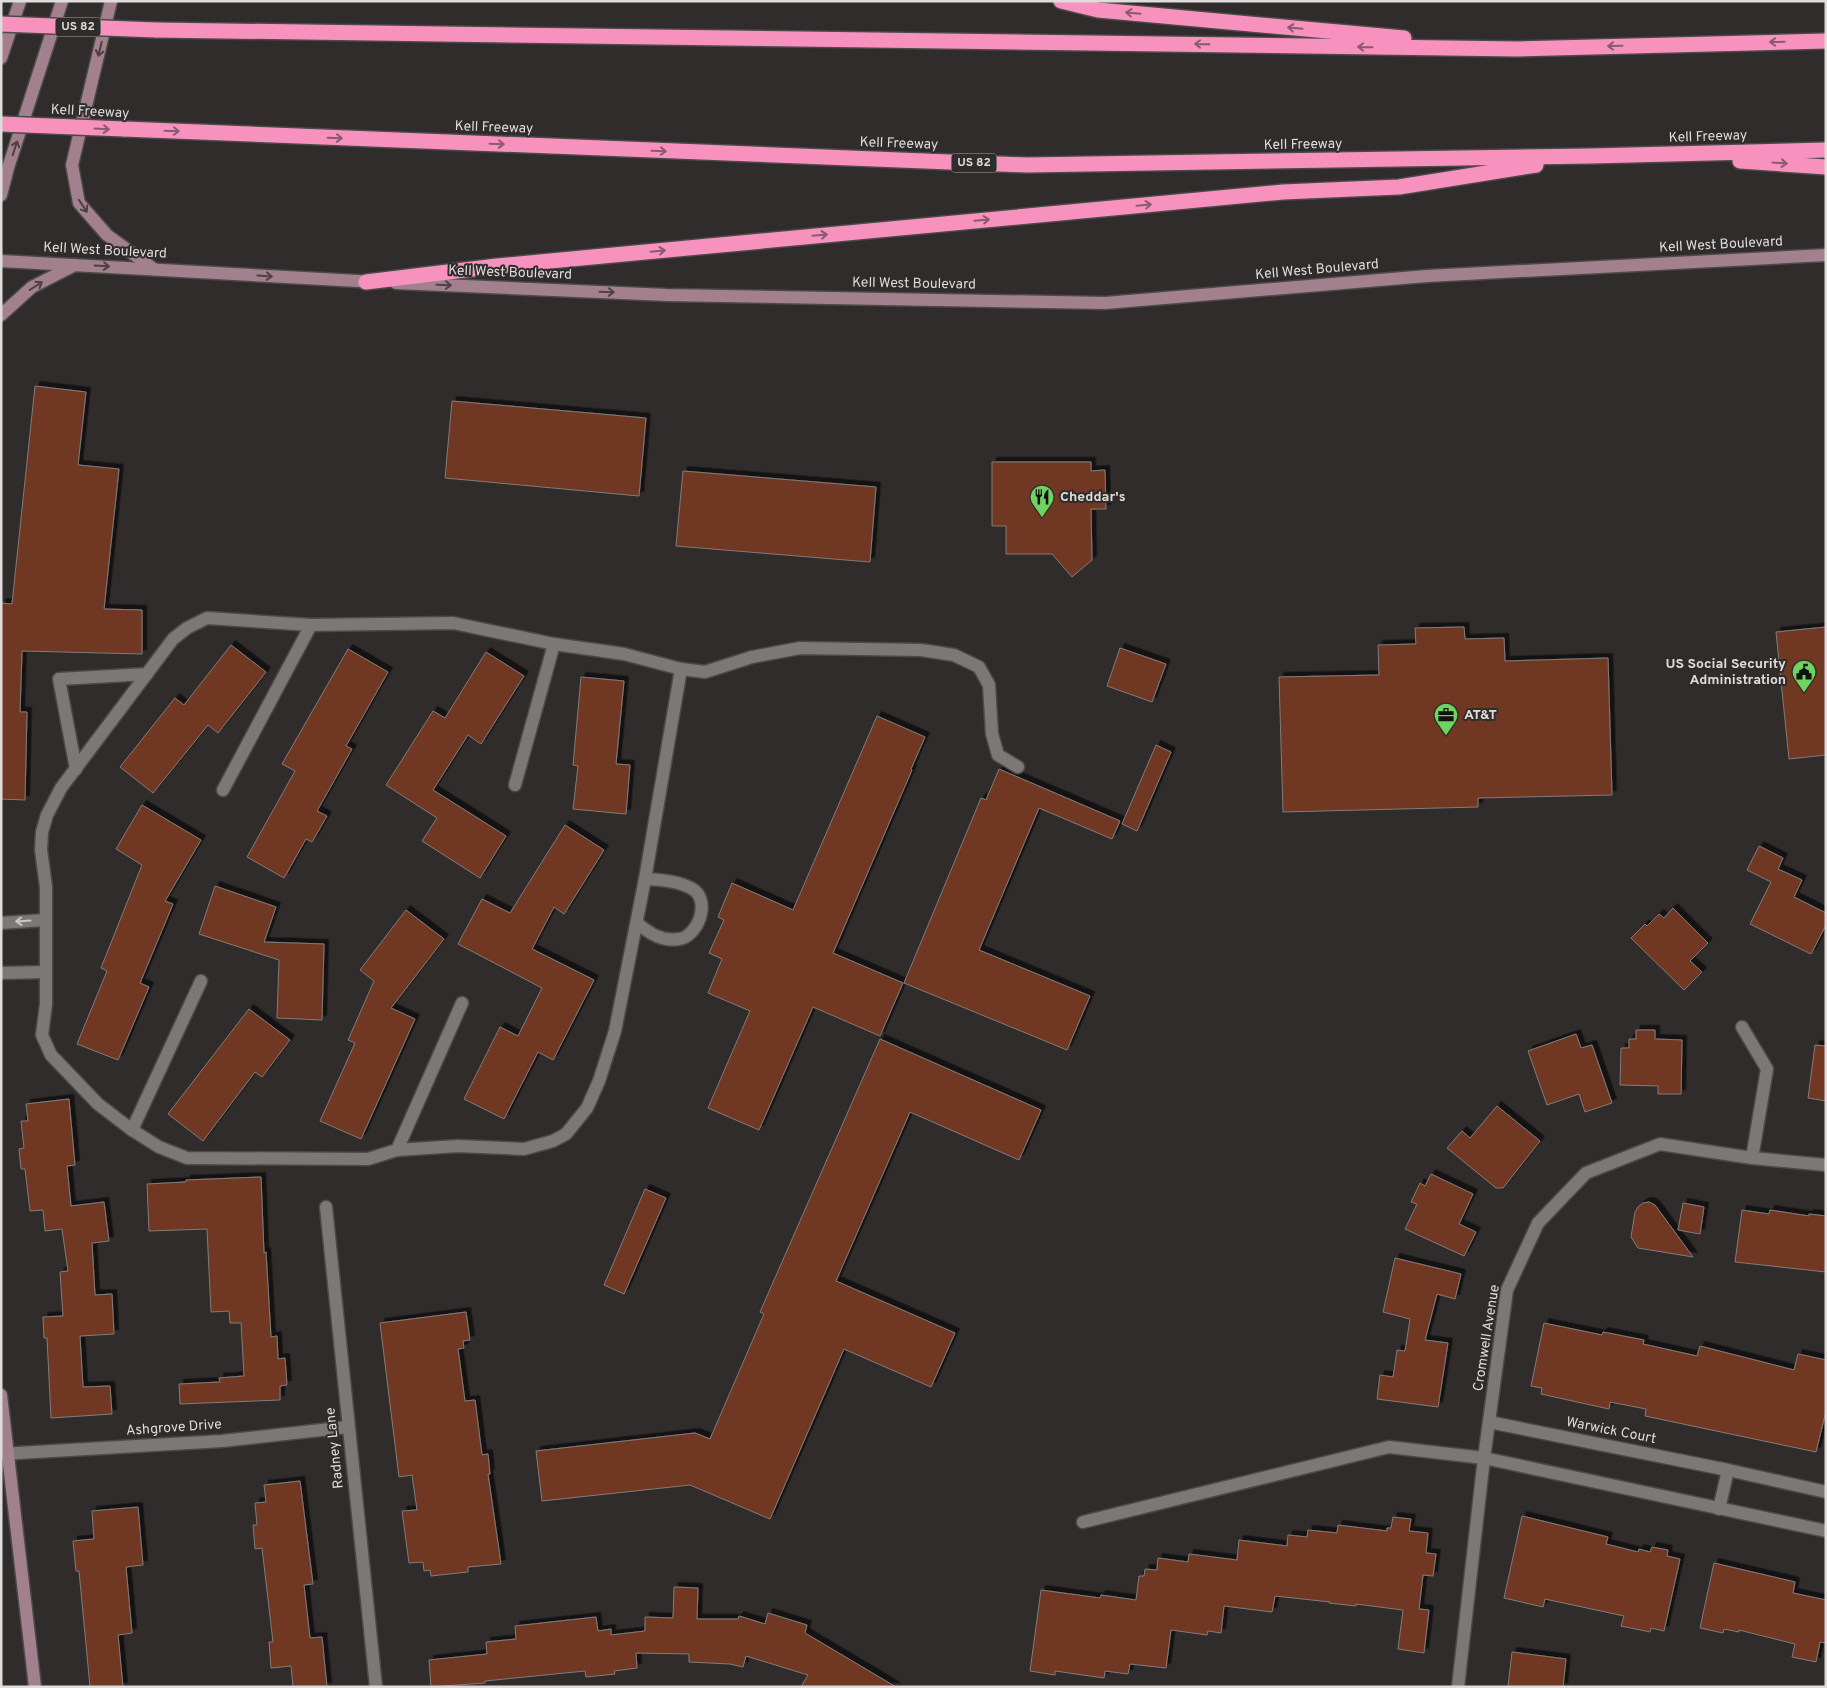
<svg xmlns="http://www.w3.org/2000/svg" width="1827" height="1688" font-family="Overpass,sans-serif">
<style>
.building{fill:#703720;stroke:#817c7b;filter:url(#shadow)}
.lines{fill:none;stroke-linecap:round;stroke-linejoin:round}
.street-casing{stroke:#4c4949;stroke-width:15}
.secondary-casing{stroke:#4c4949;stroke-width:15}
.highway-casing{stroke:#4c4949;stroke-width:18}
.street{stroke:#7d7878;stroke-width:12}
.secondary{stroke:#a2808d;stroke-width:12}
.highway{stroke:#f792bf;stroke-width:15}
.highway-bridge-casing{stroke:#4c4949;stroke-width:18;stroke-linecap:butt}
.highway-bridge{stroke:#f792bf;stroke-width:15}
.oneway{stroke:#8a5a6e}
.oneway2{stroke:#4d4144}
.oneway3{stroke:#cbc8c8}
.labels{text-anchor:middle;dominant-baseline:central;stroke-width:4;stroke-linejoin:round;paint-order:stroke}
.shield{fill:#312c2c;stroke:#aba7a7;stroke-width:1}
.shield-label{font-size:12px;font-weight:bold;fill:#dfdcdc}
.street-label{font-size:14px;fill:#dfdcdc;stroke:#312c2c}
.poi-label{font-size:14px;font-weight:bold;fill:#dfdcdc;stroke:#312c2c;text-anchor:start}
</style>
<defs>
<filter id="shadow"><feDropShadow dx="4.5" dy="-4.5" stdDeviation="0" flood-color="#0009"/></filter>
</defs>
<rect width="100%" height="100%" fill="#312c2c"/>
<g class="building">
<path d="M35 386 86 392 78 465 119 469 104 609 142 610V654L22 651 20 712H27L25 800 1 799V603L12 604Z"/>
<path d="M452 401 646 418 639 496 445 478Z"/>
<path d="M992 462H1091V471L1105 470 1106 509H1091L1092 560 1072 577 1052 554H1006V526H992Z"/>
<path d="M683 471 876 487 870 562 676 546Z"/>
<path d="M1464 627 1465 639 1504 638 1505 661 1608 658 1612 795 1478 798V807L1283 812 1279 677 1379 675 1378 645 1416 644 1415 628Z"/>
<path d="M1826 627V755L1789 759 1776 632Z"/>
<path d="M231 645 266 672 218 733 208 725 153 793 120 767 175 698 184 705Z"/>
<path d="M1120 648 1166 664 1152 702 1107 686Z"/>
<path d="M348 649 388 672 346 746 352 749 317 811 327 816 312 842 306 839 284 878 247 857 295 771 282 764Z"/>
<path d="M486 652 524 676 481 744 468 735 433 790 506 836 480 878 422 841 437 818 386 785 433 711 445 718Z"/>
<path d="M581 677 624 681 616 764 630 765 626 814 573 809 578 766 573 765Z"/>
<path d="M877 716 925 737 911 769 912 770 833 953 903 983 880 1036 813 1007 759 1130 708 1108 750 1011 708 993 722 959 709 953 724 920 718 917 732 883 793 910Z"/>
<path d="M1156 745 1171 752 1137 831 1122 824Z"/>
<path d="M999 769 1120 821 1112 839 1039 808 979 950 1090 996 1067 1050 904 983 981 798 986 800Z"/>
<path d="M142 805 201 840 165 901 173 904 140 983 149 987 118 1060 77 1044 107 971 101 968 142 865 116 849Z"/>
<path d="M565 825 604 850 564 914 554 907 532 949 594 980 553 1060 538 1052 504 1119 464 1099 500 1027 518 1036 542 988 458 944 482 899 510 913Z"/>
<path d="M1759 846 1783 858 1778 869 1802 880 1794 897 1826 913V925L1811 954 1750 924 1771 882 1747 870Z"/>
<path d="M215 886 276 907 264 942 324 944 322 1020 277 1018 279 960 199 934Z"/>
<path d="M1673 908 1708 943 1690 961 1702 972 1684 990 1631 938 1645 924 1647 926 1659 914 1664 918Z"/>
<path d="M406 910 444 939 391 1008 415 1019 361 1139 320 1121 355 1043 348 1040 374 981 360 970Z"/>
<path d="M249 1009 290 1040 262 1077 255 1072 203 1141 168 1114Z"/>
<path d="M1636 1030H1655V1039L1682 1040 1681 1094H1658V1086L1620 1085 1621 1048H1629V1039H1636Z"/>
<path d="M1576 1034 1581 1048 1592 1045 1612 1103 1585 1112 1579 1094 1547 1105 1528 1051Z"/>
<path d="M880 1039 1041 1110 1019 1160 910 1112 836 1281 955 1333 931 1387 844 1349 770 1519 690 1485 542 1501 536 1451 695 1433 710 1439 764 1314 760 1312Z"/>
<path d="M1815 1045 1826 1046V1101L1808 1098Z"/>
<path d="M69 1099 75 1165 67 1166 71 1206 104 1202 109 1241 92 1243 95 1295 112 1294 114 1334 80 1336 83 1387 110 1386 112 1414 51 1418 47 1338H44L43 1317 63 1316 60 1272 68 1271 62 1229 45 1231 43 1210 30 1211 25 1169H21L19 1149 24 1148 21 1121H28L26 1104Z"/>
<path d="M1497 1106 1540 1141 1503 1188H1496L1447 1148 1462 1131 1470 1138Z"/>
<path d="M1431 1174 1473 1194 1459 1224 1476 1232 1464 1256 1405 1229 1417 1204 1411 1202 1420 1183 1425 1186Z"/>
<path d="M261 1177 264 1253 266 1252 271 1337 277 1336 278 1359 285 1358 287 1385 280 1386V1400L180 1404 179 1384 220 1382 219 1378 244 1376 241 1323H230L229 1311 211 1312 207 1229 149 1231 147 1184 186 1182V1180Z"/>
<path d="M645 1189 666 1198 624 1294 604 1285Z"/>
<path d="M1649 1202 1655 1205 1693 1257 1638 1248 1631 1237 1635 1212 1638 1207 1643 1203Z"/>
<path d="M1683 1203 1704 1207 1700 1234 1678 1230Z"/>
<path d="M1742 1210 1769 1214 1770 1210 1809 1216V1214L1826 1216V1272L1735 1262Z"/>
<path d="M1395 1258 1461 1274 1455 1299 1437 1294 1425 1340 1448 1343 1438 1407 1377 1399 1380 1375 1393 1377 1397 1350 1405 1351 1410 1319 1383 1312Z"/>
<path d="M466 1312 470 1340 463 1341 464 1348 458 1349 465 1401 475 1400 482 1455 488 1454 490 1474H488L501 1564 468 1567V1572L431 1576 430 1570 424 1571 423 1562 409 1563 402 1511 417 1510 412 1475 399 1477 380 1323Z"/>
<path d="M1544 1323 1602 1335 1603 1332 1644 1340 1643 1344 1697 1356 1700 1346 1794 1370 1798 1354 1826 1360V1411L1816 1452 1645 1416 1646 1409 1610 1402 1609 1409 1541 1394 1542 1388 1531 1386Z"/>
<path d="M300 1481 313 1584 304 1585 310 1638 322 1637 327 1687H293L291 1666 271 1668 269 1642H273L262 1548 255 1549 253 1525H257L255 1503 266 1502 264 1485Z"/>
<path d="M138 1507 143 1565 126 1567 132 1633 118 1635 123 1687H90L79 1571H76L73 1541 94 1539 92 1511Z"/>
<path d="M1522 1516 1608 1537 1606 1544 1638 1552 1639 1549 1650 1552 1652 1547 1668 1550 1667 1556 1680 1559 1664 1631 1651 1628 1650 1632 1621 1626 1624 1616 1545 1599 1543 1607 1504 1598Z"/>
<path d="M1393 1517 1411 1519 1409 1531 1428 1533 1426 1553 1436 1554 1433 1576 1423 1575 1419 1609 1429 1610 1424 1653 1398 1649 1403 1610 1356 1604V1606L1329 1603 1330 1602 1275 1596 1272 1612 1224 1606 1221 1633 1208 1631 1207 1635 1171 1630 1166 1668 1130 1664 1128 1674 1105 1671 1104 1678 1055 1671V1675L1030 1671 1041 1590 1100 1598 1101 1595 1136 1600 1139 1576H1144L1145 1569 1157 1570 1158 1558 1188 1562 1189 1554 1237 1560 1239 1540 1287 1546 1288 1535 1307 1537 1308 1530 1337 1533 1338 1525 1387 1531V1528H1391Z"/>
<path d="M1714 1563 1795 1582 1793 1593 1826 1600V1643L1820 1642 1816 1662 1792 1657 1795 1644 1739 1630V1632L1724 1629 1723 1633 1700 1628Z"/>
<path d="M674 1587 698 1588 697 1619H738L739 1616 765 1624 768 1613 807 1625 805 1633 896 1687H801L808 1675 746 1656 743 1667 730 1664 689 1662V1654L636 1653 637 1668 614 1671 615 1674 586 1677 585 1671 485 1681V1683L431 1687 429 1660 487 1654 486 1642 516 1639 515 1626 596 1617 598 1631 611 1629V1635L645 1631V1617L673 1618Z"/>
<path d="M1512 1652 1566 1659 1563 1687H1508Z"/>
</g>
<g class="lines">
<defs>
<g id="street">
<path d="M681 669 645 879 615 1031 599 1081 587 1108 566 1134 553 1141 524 1149 458 1146 397 1150 368 1159 187 1158 159 1147 132 1130 98 1104 51 1055 42 1035 46 1004V887L41 850 42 832 47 815 61 788 173 639 187 628 207 618 311 625 453 623 554 644 624 654 681 669 705 672 752 657 800 648 921 650 954 655 979 667 989 685 992 734 998 755 1018 767"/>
<path d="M76 769 59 679 147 674"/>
<path d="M515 785 554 644"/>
<path d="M223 790 311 625"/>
<path d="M1 923 45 920"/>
<path d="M637 923C649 933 662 942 679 939 697 937 711 903 694 890 681 881 661 880 645 879"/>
<path d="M1 973 45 972"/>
<path d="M1742 1027 1767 1069 1752 1158"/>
<path d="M132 1130 201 981"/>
<path d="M397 1150 462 1003"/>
<path d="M326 1207 376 1687"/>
<path d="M1489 1422 1728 1470 1826 1492"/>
<path d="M1 1454 222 1441 348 1427"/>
<path d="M1719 1509 1728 1470"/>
<path d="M1083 1522 1389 1447 1484 1458 1826 1531"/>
<path d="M1458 1687 1484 1458 1507 1290 1538 1223 1586 1173 1660 1144 1752 1158 1826 1165"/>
</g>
<g id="secondary">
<path d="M111 1 72 165 79 203 107 235 154 269"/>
<path d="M1 58 20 1"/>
<path d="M1 195 8 168 62 1"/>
<path d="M1 261 376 282"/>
<path d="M396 283 667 295 1105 303 1427 276 1826 255"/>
<path d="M1 315 32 287 75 265"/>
<path d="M1 1395 35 1687"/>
</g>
<g id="highway">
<path d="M1061 1 1098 10 1404 38"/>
<path d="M156 30 1518 49 1826 41"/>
<path d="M124 129 1027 165 1591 156 1826 150"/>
<path d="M1740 161 1826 167"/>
<path d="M366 282 497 266 1283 192 1399 187 1536 165"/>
</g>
</defs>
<use href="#street" class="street-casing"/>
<use href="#secondary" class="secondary-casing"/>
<use href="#highway" class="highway-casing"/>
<use href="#street" class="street"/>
<use href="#secondary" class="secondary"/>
<use href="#highway" class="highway"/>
<defs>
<g id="highway-bridge">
<path d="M1 24 156 30"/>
<path d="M1 124 124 129"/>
</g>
</defs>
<use href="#highway-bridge" class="highway-bridge-casing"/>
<use href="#highway-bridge" class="highway-bridge"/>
</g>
<defs><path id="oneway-shaft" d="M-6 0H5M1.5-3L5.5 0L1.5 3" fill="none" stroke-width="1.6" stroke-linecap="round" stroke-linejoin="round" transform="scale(1.25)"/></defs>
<g class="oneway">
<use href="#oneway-shaft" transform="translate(1133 13) rotate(-175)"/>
<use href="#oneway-shaft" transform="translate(1295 28) rotate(-175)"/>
<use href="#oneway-shaft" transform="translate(1777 42) rotate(179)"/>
<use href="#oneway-shaft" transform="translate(1202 44) rotate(-179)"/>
<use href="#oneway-shaft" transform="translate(1615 46) rotate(179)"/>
<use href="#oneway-shaft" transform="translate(1365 47) rotate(-179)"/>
<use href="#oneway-shaft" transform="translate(102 129) rotate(3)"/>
<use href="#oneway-shaft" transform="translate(172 131) rotate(2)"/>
<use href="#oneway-shaft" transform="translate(335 138) rotate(2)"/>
<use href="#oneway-shaft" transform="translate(497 144) rotate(2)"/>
<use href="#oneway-shaft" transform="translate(659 151) rotate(2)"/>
<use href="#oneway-shaft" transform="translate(1780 163) rotate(4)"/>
<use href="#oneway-shaft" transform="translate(1144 205) rotate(-5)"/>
<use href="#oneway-shaft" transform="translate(982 220) rotate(-5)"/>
<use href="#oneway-shaft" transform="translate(820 235) rotate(-5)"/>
<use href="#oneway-shaft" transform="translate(658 251) rotate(-5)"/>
</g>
<g class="oneway2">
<use href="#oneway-shaft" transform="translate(100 49) rotate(103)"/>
<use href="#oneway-shaft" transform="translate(15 148) rotate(-72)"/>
<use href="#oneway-shaft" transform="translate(83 206) rotate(56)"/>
<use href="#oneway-shaft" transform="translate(102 266) rotate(3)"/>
<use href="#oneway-shaft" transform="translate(265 276) rotate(4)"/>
<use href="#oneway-shaft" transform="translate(444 285) rotate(2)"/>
<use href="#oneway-shaft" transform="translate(36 286) rotate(-32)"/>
<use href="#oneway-shaft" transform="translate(607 292) rotate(2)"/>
</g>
<use class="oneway3" href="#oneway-shaft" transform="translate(23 921) rotate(176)"/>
<defs>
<symbol id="restaurant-pin" viewBox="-11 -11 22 30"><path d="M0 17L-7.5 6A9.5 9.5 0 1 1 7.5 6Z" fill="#6fd35f" stroke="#312c2c"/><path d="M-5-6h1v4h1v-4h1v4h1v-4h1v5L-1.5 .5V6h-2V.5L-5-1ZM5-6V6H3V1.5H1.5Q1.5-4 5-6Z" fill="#111"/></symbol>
<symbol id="civic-pin" viewBox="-11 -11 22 30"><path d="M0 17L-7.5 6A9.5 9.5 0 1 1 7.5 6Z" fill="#6fd35f" stroke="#312c2c"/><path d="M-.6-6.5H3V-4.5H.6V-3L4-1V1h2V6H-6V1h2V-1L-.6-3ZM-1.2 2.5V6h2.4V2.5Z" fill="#111"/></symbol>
<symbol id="office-pin" viewBox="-11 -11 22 30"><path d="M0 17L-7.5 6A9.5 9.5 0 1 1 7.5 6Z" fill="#6fd35f" stroke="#312c2c"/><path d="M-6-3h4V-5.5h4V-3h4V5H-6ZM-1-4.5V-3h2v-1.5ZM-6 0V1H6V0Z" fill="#111"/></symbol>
</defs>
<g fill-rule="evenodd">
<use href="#restaurant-pin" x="1028" y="483" width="28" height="38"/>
<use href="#civic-pin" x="1790" y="658" width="28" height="38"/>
<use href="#office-pin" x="1432" y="701" width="28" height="38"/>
</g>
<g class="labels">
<g class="shield">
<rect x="55.5" y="17.5" width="45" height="19" rx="4"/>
<rect x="951.5" y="153.5" width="45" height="19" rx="4"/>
</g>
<g class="shield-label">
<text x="78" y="27">US 82</text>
<text x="974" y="163">US 82</text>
</g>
<g class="street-label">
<text transform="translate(90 112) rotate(3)">Kell Freeway</text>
<text transform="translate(494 128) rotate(2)">Kell Freeway</text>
<text transform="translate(1708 137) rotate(-2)">Kell Freeway</text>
<text transform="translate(899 144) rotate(2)">Kell Freeway</text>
<text transform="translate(1303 145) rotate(-1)">Kell Freeway</text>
<text transform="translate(1721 245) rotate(-3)">Kell West Boulevard</text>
<text transform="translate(105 251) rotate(3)">Kell West Boulevard</text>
<text transform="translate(1317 270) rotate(-5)">Kell West Boulevard</text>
<text transform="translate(510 273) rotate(2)">Kell West Boulevard</text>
<text transform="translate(914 284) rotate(1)">Kell West Boulevard</text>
<text transform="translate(1487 1338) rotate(-81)">Cromwell Avenue</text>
<text transform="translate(174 1428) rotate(-4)">Ashgrove Drive</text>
<text transform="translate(1611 1431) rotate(11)">Warwick Court</text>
<text transform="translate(335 1448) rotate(-96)">Radney Lane</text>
</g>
<g class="poi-label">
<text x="1060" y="497">Cheddar's</text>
<text x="1786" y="664" text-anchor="end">US Social Security<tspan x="1786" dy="16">Administration</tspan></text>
<text x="1464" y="715">AT&amp;T</text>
</g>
</g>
<rect width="1827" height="1688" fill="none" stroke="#dfdcdc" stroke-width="5"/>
</svg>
